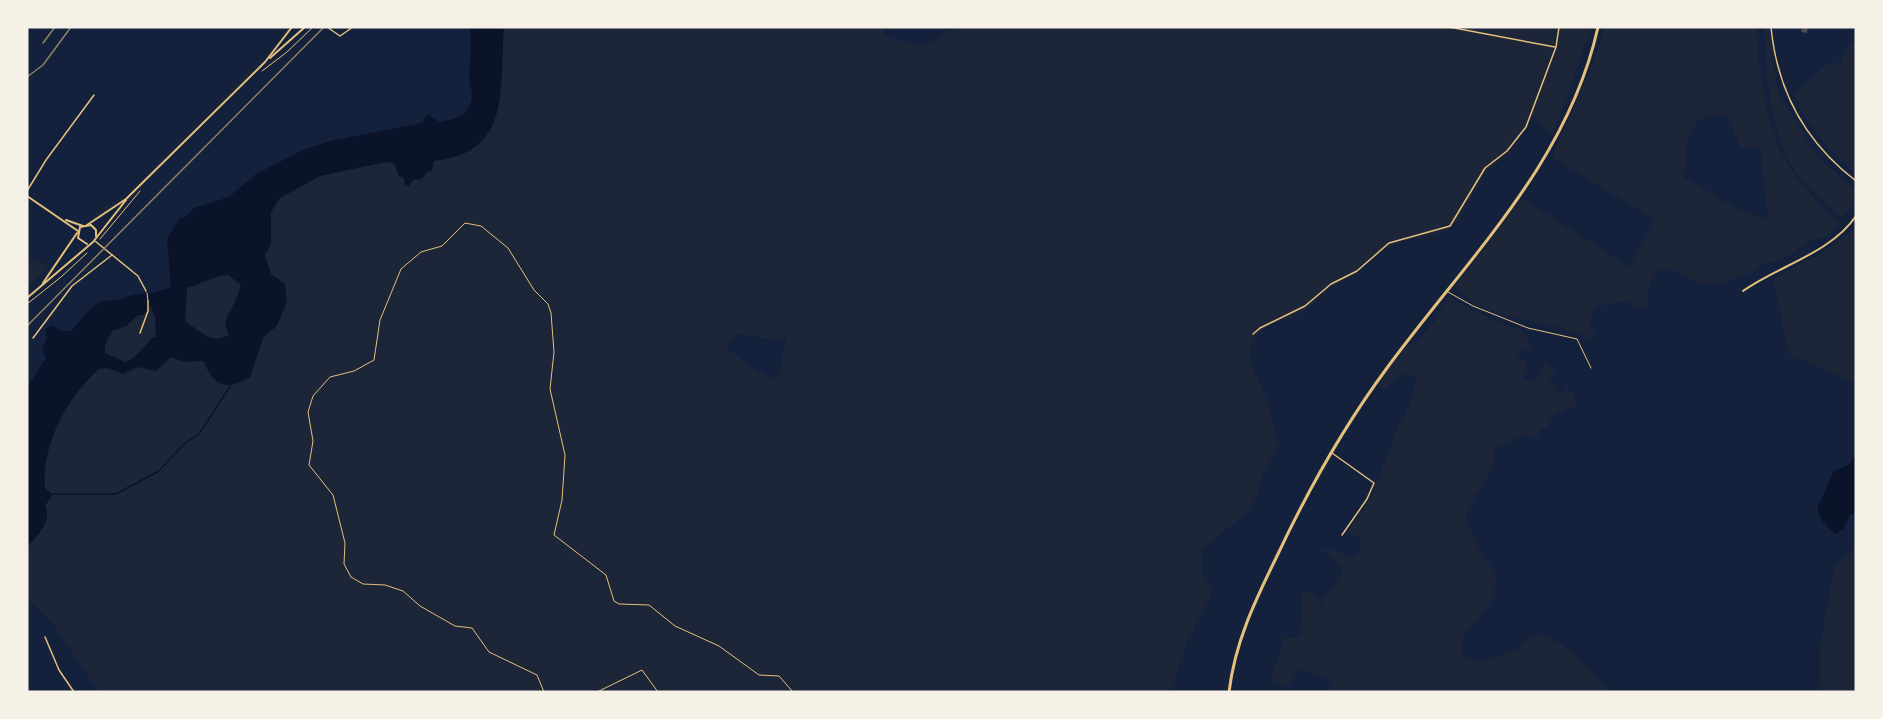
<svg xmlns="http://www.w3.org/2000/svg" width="1883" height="719" font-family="'Fira Sans',sans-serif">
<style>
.green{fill:#1d2539;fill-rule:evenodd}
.water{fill:#0b132b;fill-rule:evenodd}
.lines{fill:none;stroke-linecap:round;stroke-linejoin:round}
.stream{stroke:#0b132b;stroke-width:1.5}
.building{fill:#48494c}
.path{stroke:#e5c07b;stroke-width:1}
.service{stroke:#e5c07b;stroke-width:1}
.minor{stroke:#e5c07b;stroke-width:1.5}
.tertiary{stroke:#e5c07b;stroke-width:2}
.secondary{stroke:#e5c07b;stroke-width:2}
.primary{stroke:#e5c07b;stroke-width:3}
.rail{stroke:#918062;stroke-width:1.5}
</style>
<rect width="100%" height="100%" fill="#14213d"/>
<g class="green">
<path d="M492 27H885L884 33 890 38 922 47 952 29 1001 27H1592L1552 136 1533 114 1518 143 1484 174 1458 220 1447 231 1420 239 1403 240 1385 249 1354 275 1330 288 1307 309 1291 318 1268 325 1253 339 1249 360 1270 407 1278 450 1265 469 1256 498 1247 512 1201 551V573L1212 592 1188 639 1170 692H99L52 623 27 599V405L102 313 171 296 291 174 474 139ZM737 334 772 339 786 336 779 375 775 380 749 366 727 348Z"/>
<path d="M1605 27H1756C1765 118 1767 159 1840 223L1825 237 1811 240 1780 261 1762 264 1752 272 1728 281 1703 285 1669 268 1660 270 1650 284 1646 308H1637L1624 301 1595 307 1589 324 1594 333 1593 339 1590 340C1551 317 1486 325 1455 287L1522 198 1629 267 1655 220 1552 157 1591 68ZM1711 115H1727L1740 147 1760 149 1768 216 1763 218 1738 209 1684 177C1687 153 1684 122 1711 115Z"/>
<path d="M1764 27H1769L1778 92 1817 156 1856 190V202L1842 218C1821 199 1794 177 1783 149 1768 111 1767 67 1764 27Z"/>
<path d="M287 28H290L270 52 139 183 121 200 93 219 91 216 130 191 273 47Z"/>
<path d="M1856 42V173C1830 150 1808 128 1794 95L1828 63H1840L1848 45Z"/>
<path d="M1856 228V384L1789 354 1773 279 1820 254Z"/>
<path d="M27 256 49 266 27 288Z"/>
<path d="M1448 297 1494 321 1522 331 1534 350 1532 353 1522 347 1517 355 1526 361 1524 379 1534 382 1545 363H1548L1555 371 1548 378 1557 386 1555 392 1562 394 1567 388 1574 395 1576 405 1573 410 1567 408 1553 416 1547 427 1541 429 1536 438 1524 435 1495 449C1497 476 1465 502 1467 518 1469 534 1489 563 1497 578L1492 587 1494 595C1487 610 1479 622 1465 632L1461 653 1478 663C1488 658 1511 653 1518 648 1523 645 1523 639 1531 636 1557 627 1593 675 1611 692H1326L1333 681 1300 669 1287 687 1270 681 1285 637 1300 638 1302 590 1314 594 1321 604 1342 572 1339 563 1320 549 1337 551 1352 558 1361 548V539L1348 532C1351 523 1361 514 1366 505 1378 483 1385 461 1394 437 1401 418 1417 398 1415 376L1405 374 1392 381 1386 389 1377 387 1406 346 1416 343 1436 320Z"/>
<path d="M1856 547V692H1817L1820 686V646L1834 567Z"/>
</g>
<g class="water">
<path d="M470 27 504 29C499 87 513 153 434 161L432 171H428L422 179 413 180 409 186H405L404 178 398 175 394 163 386 162 320 176 280 198 271 212V245L265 255 271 274 285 284 287 302 277 326 264 336 250 377C224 392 215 386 203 361L184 362 171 357 156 371 138 367 123 374 108 368 99 369C68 397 41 444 45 488L53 494 45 506C53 522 37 536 27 547V388L46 358 42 349 47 339 45 329 53 325 61 331H71L92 307 103 301 120 300 131 295 156 292 171 287 167 239 179 219 185 217 194 208 229 197 256 174 303 150 330 141 422 123 428 114 439 122C457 119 472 114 472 94 472 89 469 85 469 80 470 62 471 45 470 27ZM228 275 241 285C239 291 237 298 234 303 229 315 221 321 229 334 214 347 198 330 185 321L187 288C200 285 214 275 228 275ZM151 306 155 317 156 337H153L135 357 125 362 105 353V345L112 331 126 326 138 315H143Z"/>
<path d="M1856 451V514L1850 515 1843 530 1835 534 1822 521 1817 509 1834 471C1846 467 1852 464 1856 451Z"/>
</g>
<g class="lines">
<path class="stream" d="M53 494H116L159 471 184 444 199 434 231 385"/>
</g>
<path class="building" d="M1802 27H1808L1807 33 1801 32Z"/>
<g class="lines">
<g class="path">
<path d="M262 71 287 52 313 27"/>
<path d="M100 239 140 191"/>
<path d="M27 304 61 277 87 253"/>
<path d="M544 692 537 675 489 652 472 628 455 626 420 606 403 591 385 585 363 584 351 577 344 564 345 543 333 495 309 465 313 441 308 412 313 396 330 377 354 371 374 360 380 320 401 269 421 252 442 246 465 223 481 226 508 248 534 290 548 304 551 313 554 352 550 389 565 455 562 500 554 535 606 575 614 601 619 604 649 605 675 626 719 646 759 675 779 676 793 692"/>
<path d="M597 692 642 670 658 692"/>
</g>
<g class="service">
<path d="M1448 292 1473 306 1528 328 1577 339 1591 368"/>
<path d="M147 293 148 301"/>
</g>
<g class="minor">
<path d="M327 27 340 36 353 27"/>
<path d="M1039 27H1044"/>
<path d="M1449 27 1555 47"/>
<path d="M1771 27C1777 90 1805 142 1856 181"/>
<path d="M27 191 46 160 94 95"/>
<path d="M95 241 138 276 146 291"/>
<path d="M140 333 148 311V301"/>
<path d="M1253 334 1260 328 1305 306 1331 284 1357 271 1389 243 1450 226 1485 168 1507 151 1526 127 1556 47 1559 27"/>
<path d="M33 338 72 286 112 255"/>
<path d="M1332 453 1374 483 1367 499 1342 535"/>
<path d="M45 637 59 670 74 692"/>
</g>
<g class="tertiary">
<path d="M27 196 78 231"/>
<path d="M66 220 83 226"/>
<path d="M1743 291C1778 266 1831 253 1856 216"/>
</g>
<g class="secondary">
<path d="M270 58 305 27"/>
<path d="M87 225 126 199 265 62 292 27"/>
<path d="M87 244 78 238 80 227 91 225 96 230V236"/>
<path d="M43 283 77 233"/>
<path d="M27 298 93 242 126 200"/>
</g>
<path class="primary" d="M1229 692C1235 642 1255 601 1277 556 1308 490 1344 426 1387 368 1467 259 1568 163 1598 27"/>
<g class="rail">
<path d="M43 43 55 27"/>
<path d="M27 77 43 65 71 27"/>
<path d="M27 326 324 27"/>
</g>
</g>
<rect width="1883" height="719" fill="none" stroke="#f6f1e7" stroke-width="57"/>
</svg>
